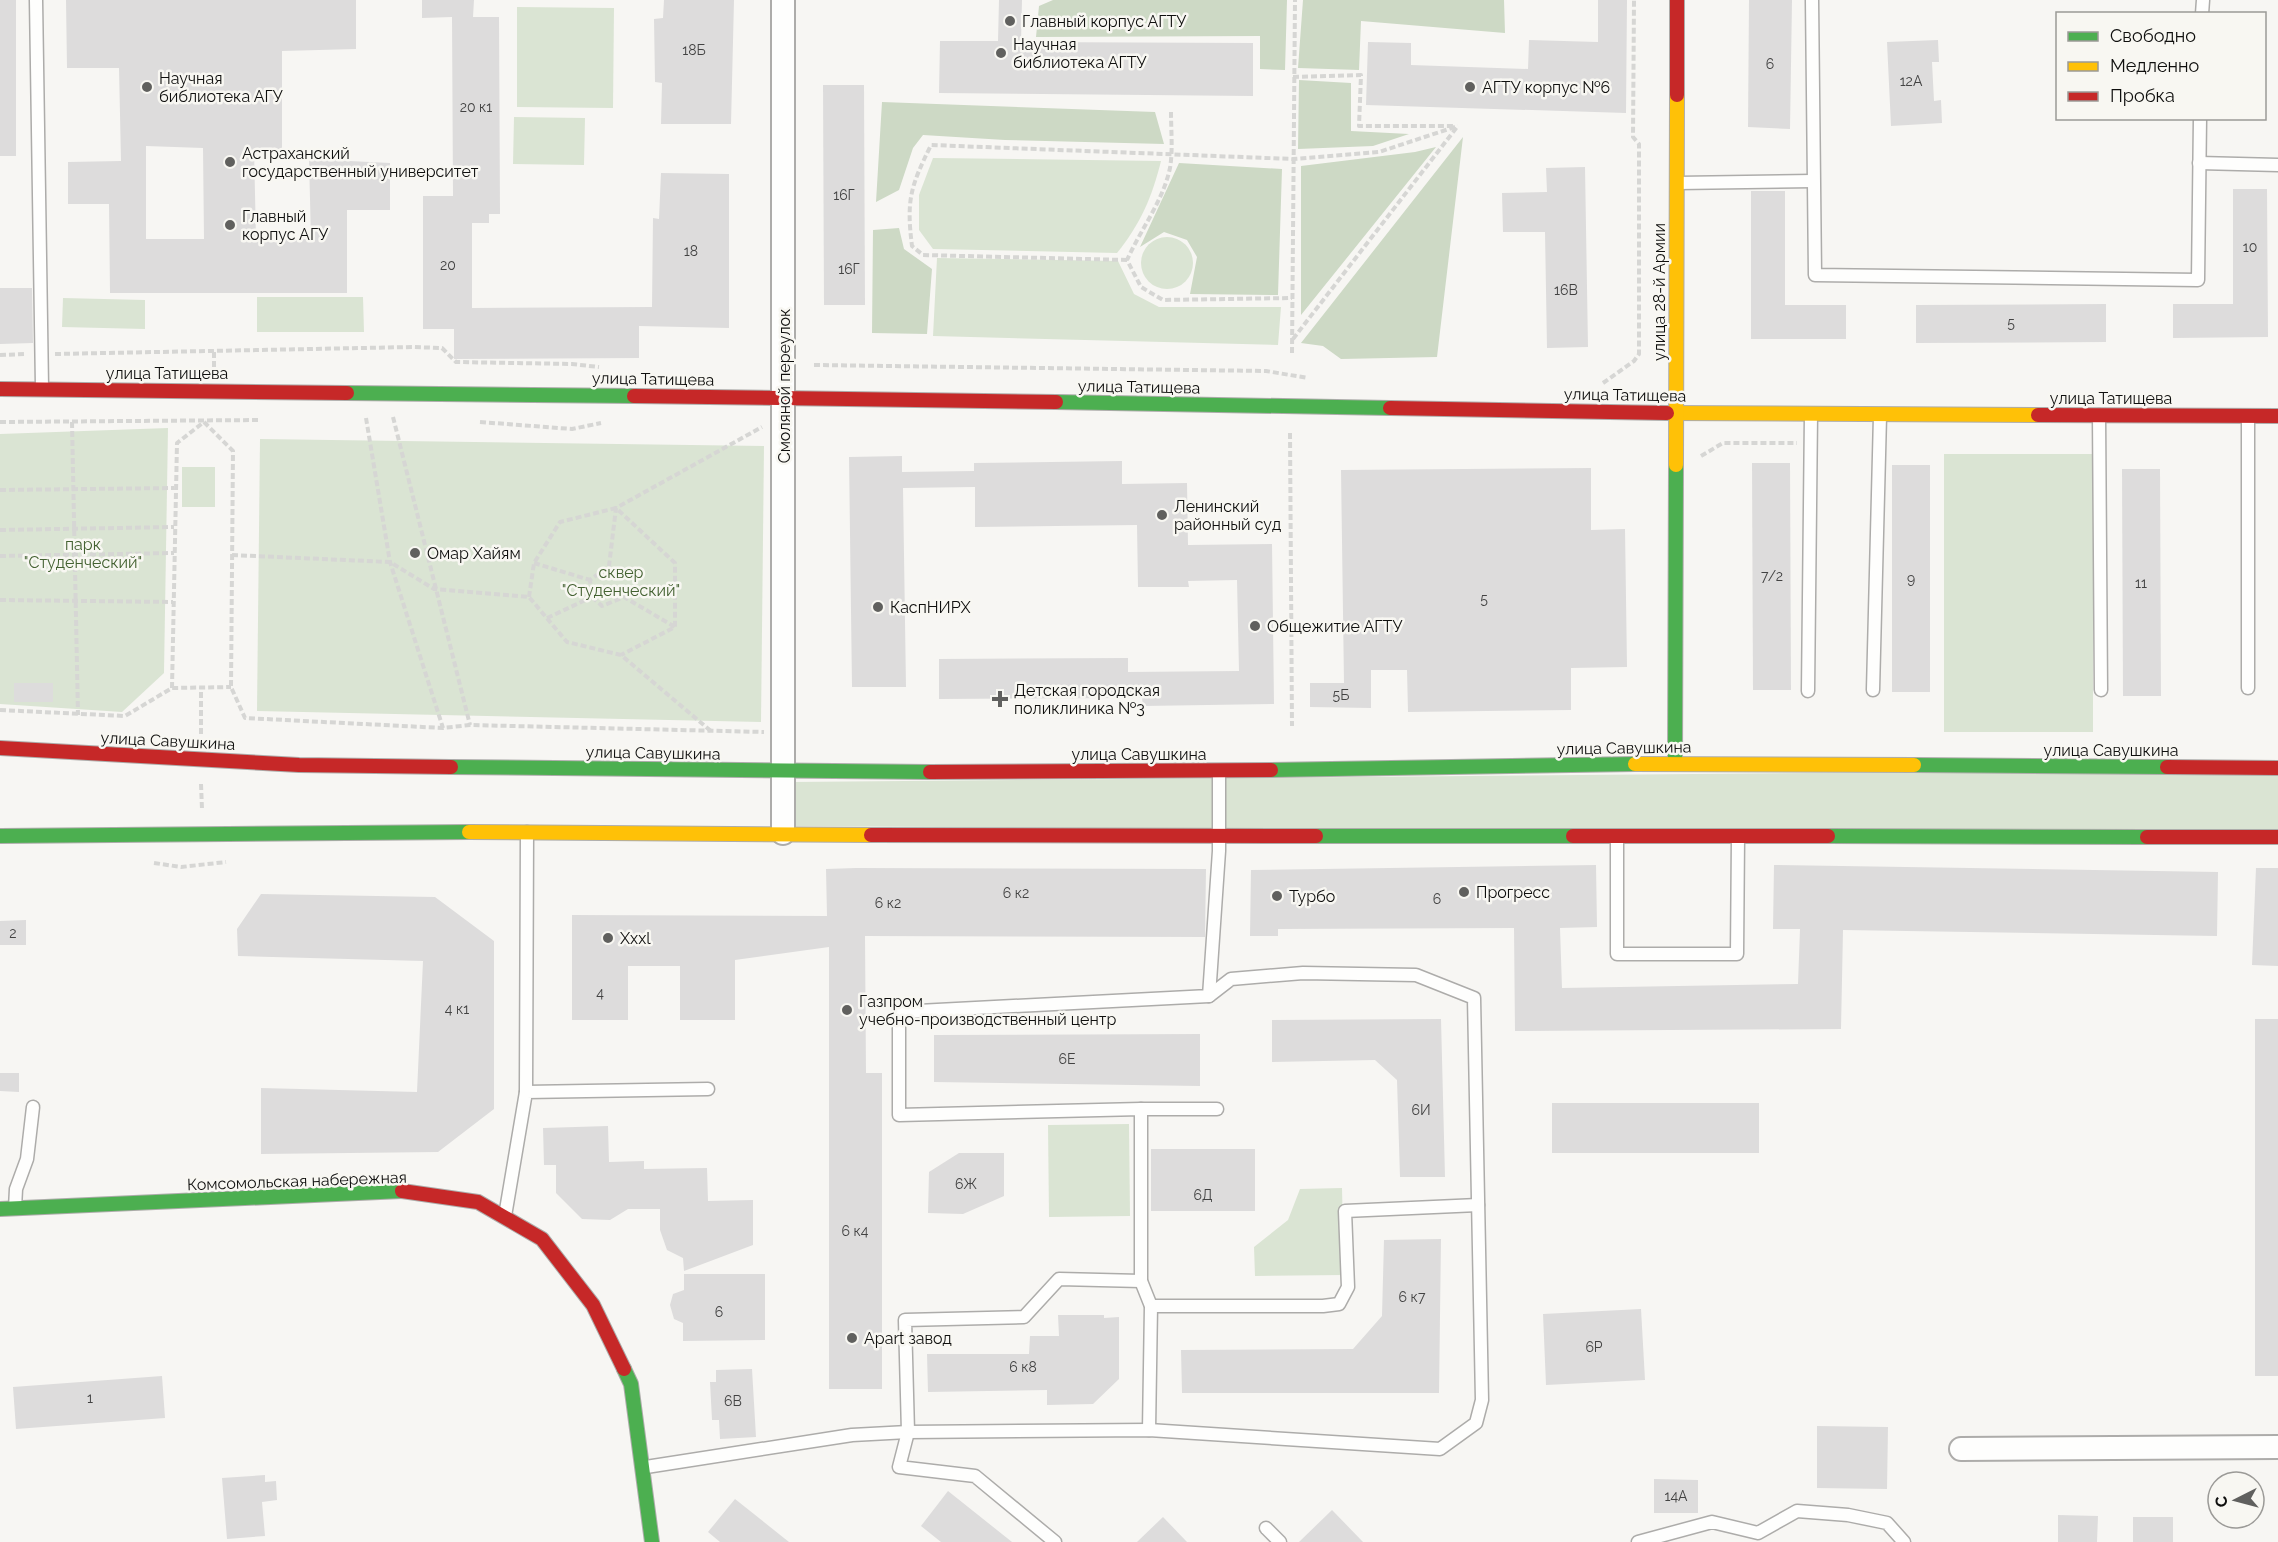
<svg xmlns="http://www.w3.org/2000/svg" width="2278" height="1542" font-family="Raleway,sans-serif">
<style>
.green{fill:#dae4d3}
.forest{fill:#cdd9c5}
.building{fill:#dddcdc;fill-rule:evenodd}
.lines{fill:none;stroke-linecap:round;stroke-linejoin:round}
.lane-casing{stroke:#adacaa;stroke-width:15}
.street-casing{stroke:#adacaa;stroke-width:26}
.fast-casing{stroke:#adacaa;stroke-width:16}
.slow-casing{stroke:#adacaa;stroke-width:16}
.jam-casing{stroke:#adacaa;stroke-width:16}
.path{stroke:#d6d6d4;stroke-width:4;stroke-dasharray:6 3;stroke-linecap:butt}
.lane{stroke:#fefefd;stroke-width:12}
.street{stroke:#fefefd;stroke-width:22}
.fast{stroke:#4caf50;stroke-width:14}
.slow{stroke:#ffc107;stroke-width:14}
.jam{stroke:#c62828;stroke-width:14}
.poi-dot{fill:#60605e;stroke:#f8f7f2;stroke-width:2}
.labels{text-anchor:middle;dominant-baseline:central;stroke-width:5;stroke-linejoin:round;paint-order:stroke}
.number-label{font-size:14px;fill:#424242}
.poi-label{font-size:16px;fill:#0f0f0e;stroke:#f8f7f2;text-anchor:start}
.street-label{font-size:16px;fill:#0f0f0e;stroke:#f8f7f2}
.park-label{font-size:16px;fill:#436131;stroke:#f8f7f2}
</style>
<rect width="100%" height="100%" fill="#f7f6f3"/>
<g class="green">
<path d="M517 7 614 8 613 108 517 107Z"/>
<path d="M514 117 585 118 584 165 513 164Z"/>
<path d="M933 158 1161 161C1152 197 1141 223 1117 253L933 249 919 230V195Z"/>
<circle cx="1167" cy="263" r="26"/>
<path d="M937 258 1118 261 1134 294 1159 307H1281L1278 345 933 336Z"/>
<path d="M257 297H363L364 332H257Z"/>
<path d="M63 298 145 300V329L62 327Z"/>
<path d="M168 428 164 673 122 712 0 704V434Z"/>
<path d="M260 439 764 446 761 722 257 711Z"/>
<rect x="1944" y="454" width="149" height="278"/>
<rect x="182" y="467" width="33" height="40"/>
<path d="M2278 769V836L791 826 792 782Z"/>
<path d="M1129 1124 1130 1216 1049 1217 1048 1125Z"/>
<path d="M1342 1188 1344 1275 1255 1276 1254 1247 1288 1220 1300 1189Z"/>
</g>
<g class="forest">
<path d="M1053 0H1287L1285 70 1260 69V36L1036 37 1039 6Z"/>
<path d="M1303 0H1504L1505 33 1361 21 1359 70 1298 68Z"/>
<path d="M1299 80 1351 83V131L1409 134 1373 146 1298 149Z"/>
<path d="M882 102 1155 112 1164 144 1005 140 923 135 913 148 899 190 876 202Z"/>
<path d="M1463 137 1437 357 1341 359 1323 346 1301 343Z"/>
<path d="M1436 147 1301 315V166L1415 152Z"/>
<path d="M1179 163 1282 169 1278 295 1190 294 1197 257 1187 240 1164 232 1140 247Z"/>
<path d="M899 228 904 249 932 269 927 334 872 333 873 230Z"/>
</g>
<g class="building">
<rect x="0" y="0" width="16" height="156"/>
<path d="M66 0H356V49L282 51V149H254L256 239H311L309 159 390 163V210H347V293H110L109 204H68V162L121 161 119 68H67ZM146 146 203 148 204 239H146Z"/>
<path d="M422 0H474L473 17H499L500 214H489V223H472V308L652 307 653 218 659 219 661 173 729 174V328L639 326V358L454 359V329H423V196H453L452 17 422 18Z"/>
<path d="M664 0H734L731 124H661L662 83 655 82 654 19 663 18Z"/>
<path d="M999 0H1022L1021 42 1253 43V96L939 93 940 41H998Z"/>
<path d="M1598 0H1627L1626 113 1366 105 1368 42 1411 43V65L1528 69 1529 40 1598 42Z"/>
<path d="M1749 0H1792L1790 129 1748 127Z"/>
<path d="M1938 40 1939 62H1932L1934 101 1941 100 1942 123 1891 126 1887 42Z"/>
<path d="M823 85H864L865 305H824Z"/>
<path d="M1585 167 1588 347 1547 348 1545 232H1503L1502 193 1547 192 1546 168Z"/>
<path d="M2233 189H2267L2268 337 2173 338V304H2233Z"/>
<path d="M1751 191H1785V305H1846V339H1751Z"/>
<path d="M0 288H32L33 343 0 344Z"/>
<path d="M2106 304V342L1916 343V305Z"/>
<path d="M902 456V472L974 471V463L1122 461V484L1187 483 1188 545 1272 544 1274 704 1143 706 1142 698 939 699V659L1128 658V672L1239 671 1237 580 1188 581 1189 587H1138L1137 525 975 527V487L903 488 906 687H852L849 457Z"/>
<path d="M1752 463H1790L1791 690H1753Z"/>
<rect x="1892" y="465" width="38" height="227"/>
<path d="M1591 468V530L1625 529 1627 667 1571 668V710L1408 712 1407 670H1371V708L1310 707V683H1344L1341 470Z"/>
<path d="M2122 469H2160L2161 696H2123Z"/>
<rect x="14" y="683" width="39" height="19"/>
<path d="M1596 865 1597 927 1560 928 1562 988 1798 984 1800 929H1773L1774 865 2218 872 2217 936 1843 930 1841 1029 1515 1031 1514 928 1278 929V936H1250L1251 870Z"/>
<path d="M856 868 1206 869 1205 937 865 936 866 1073H882V1389H829V947L735 960V1020H680V966H628V1020H572V915L827 916 826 869Z"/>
<path d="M2256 868H2278V966L2252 965Z"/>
<path d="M261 894 435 897 494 941V1109L438 1152 261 1154V1088L417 1092 423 961 238 956 237 929Z"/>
<path d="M26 920V945H0V921Z"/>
<path d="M1441 1019 1445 1177H1400L1397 1080 1375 1060 1272 1062V1020Z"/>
<rect x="2255" y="1019" width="23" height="357"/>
<path d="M1200 1034V1086L934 1082V1035Z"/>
<path d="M0 1073H19V1092L0 1091Z"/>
<rect x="1552" y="1103" width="207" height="50"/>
<path d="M608 1126 609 1162 644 1161V1169L707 1168 708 1201 753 1200V1245L684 1271 683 1258 667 1250 660 1230V1209H628L610 1220 582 1219 556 1193V1165H544L543 1128Z"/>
<rect x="1151" y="1149" width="104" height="62"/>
<path d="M959 1153H1004V1196L963 1214 928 1213 929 1172Z"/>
<path d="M1441 1239 1439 1393H1182L1181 1350 1353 1349 1382 1316 1384 1240Z"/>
<path d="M684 1274H765V1340L683 1341V1323L674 1319 670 1305 673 1294 684 1290Z"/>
<path d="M1641 1309 1645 1380 1546 1385 1543 1314Z"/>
<path d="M1058 1315H1104V1318L1119 1317V1379L1093 1404 1047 1405V1390L928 1392 927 1354H1029L1030 1336H1059Z"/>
<path d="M752 1369 756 1437 720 1439 719 1420H712L710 1382H716V1370Z"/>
<path d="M162 1376 165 1418 16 1429 13 1387Z"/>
<path d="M1817 1426 1888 1427 1887 1489 1817 1488Z"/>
<path d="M265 1475V1482L276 1481 277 1500 262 1502 265 1536 227 1539 222 1478Z"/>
<path d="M1654 1479 1698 1480V1513H1654Z"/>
<path d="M948 1491 1012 1542H941L921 1526Z"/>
<path d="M735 1499 789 1542H720L708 1532Z"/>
<path d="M1332 1510 1363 1542H1299Z"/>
<path d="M2058 1515 2098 1516 2097 1542H2058Z"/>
<path d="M1163 1517 1187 1542H1137Z"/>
<rect x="2133" y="1517" width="40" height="25"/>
</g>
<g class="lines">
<defs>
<g id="lane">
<path d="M36 0 42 387"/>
<path d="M1812 0 1815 275 2198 280 2200 118"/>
<path d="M2202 14 2203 0"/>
<path d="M2199 163 2278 165"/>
<path d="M1678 183 1813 181"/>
<path d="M2099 415 2101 690"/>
<path d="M2248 688V417"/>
<path d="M1873 690 1880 416"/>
<path d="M1808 691 1811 414"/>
<path d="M1617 836V954H1737L1738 837"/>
<path d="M526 1092 527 832"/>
<path d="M1141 1109H1217"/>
<path d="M15 1208 16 1189 27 1159 33 1107"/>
<path d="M505 1216 526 1092 708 1089"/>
<path d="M1151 1306H1323L1339 1304 1348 1287 1345 1211 1478 1205"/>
<path d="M1149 1430 1151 1306 1141 1281V1109L899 1115V1012L1209 996 1219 851V772"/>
<path d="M646 1467 852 1435 908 1432 1149 1430 1440 1449 1476 1423 1482 1400 1474 998 1416 975 1303 973 1231 979 1209 996"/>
<path d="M1266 1528 1280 1542"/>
<path d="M1055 1542 975 1476 899 1467 908 1432 905 1320 1024 1317 1059 1279 1141 1281"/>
<path d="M1638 1542 1712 1522 1758 1533 1797 1511 1848 1515 1887 1523 1904 1542"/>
</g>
<g id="street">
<path d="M783 0V833"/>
<path d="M1961 1449 2278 1447"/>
</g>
<g id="fast">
<path d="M347 393 634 396"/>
<path d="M1056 402 1390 408"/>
<path d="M1675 763 1676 465"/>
<path d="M1914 765 2167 767"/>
<path d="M451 767 930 772"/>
<path d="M1271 770 1635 764"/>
<path d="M0 836 469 832"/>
<path d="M1316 836H1573"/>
<path d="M1828 836 2147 837"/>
<path d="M0 1209 402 1191"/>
<path d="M624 1369 631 1384 652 1542"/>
</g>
<g id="slow">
<path d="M1667 413 2038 415"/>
<path d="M1676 465 1677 95"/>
<path d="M1635 764 1914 765"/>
<path d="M469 832 871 835"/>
</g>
<g id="jam">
<path d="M1677 95V0"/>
<path d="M0 389 347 393"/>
<path d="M634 396 1056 402"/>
<path d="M1390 408 1667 413"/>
<path d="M2038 415 2278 416"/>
<path d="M0 748 299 765 451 767"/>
<path d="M2167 767 2278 768"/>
<path d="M930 772 1271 770"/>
<path d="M871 835 1316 836"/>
<path d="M1573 836H1828"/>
<path d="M2147 837H2278"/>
<path d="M402 1191 478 1202 542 1239 593 1305 624 1369"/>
</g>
</defs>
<use href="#lane" class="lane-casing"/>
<use href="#street" class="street-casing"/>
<use href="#fast" class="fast-casing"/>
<use href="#slow" class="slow-casing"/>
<use href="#jam" class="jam-casing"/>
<g class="path">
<path d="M1293 77 1361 75 1359 126H1455"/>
<path d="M1171 112C1171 130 1173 150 1170 168 1163 201 1141 229 1127 260L1141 287 1163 300 1292 298"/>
<path d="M1127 260 923 255 912 246C906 199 911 186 931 145L1293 159 1379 152 1458 126"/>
<path d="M1293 339 1457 127"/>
<path d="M1292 353 1295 0"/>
<path d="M55 354 413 347 442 348 456 362 572 364 599 367"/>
<path d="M0 355 26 354"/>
<path d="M814 365 1266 371 1308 378"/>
<path d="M214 367V351"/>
<path d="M1603 383 1634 361 1639 354V144L1633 137 1634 0"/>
<path d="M393 417 470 725"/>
<path d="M366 418 390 562 443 728"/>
<path d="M0 422 260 420"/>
<path d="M72 422 78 715"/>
<path d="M204 422 233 451 231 687 245 718 443 728 470 725 764 732"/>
<path d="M480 422 572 429 601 423"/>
<path d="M1290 433 1292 726"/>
<path d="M1701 456 1723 443H1797"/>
<path d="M0 490 174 488"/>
<path d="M0 530 174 527"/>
<path d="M232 555 390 562 434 589 529 597 567 642 621 655 712 732"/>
<path d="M0 556 174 553"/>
<path d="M534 563 590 580"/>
<path d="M529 597 534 563 560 522 616 508 675 563V627L621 655"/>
<path d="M592 597 602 606 624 597 675 627"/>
<path d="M0 600 173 602"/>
<path d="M547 618 592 597 590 580 609 566 616 508 762 427"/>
<path d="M172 688 177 443 204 422"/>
<path d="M0 710 125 716 172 688 231 687"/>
<path d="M201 734V687"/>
<path d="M201 784 202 809"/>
<path d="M154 863 181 867 226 862"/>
</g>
<use href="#lane" class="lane"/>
<use href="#street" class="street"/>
<use href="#fast" class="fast"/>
<use href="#slow" class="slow"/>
<use href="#jam" class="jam"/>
</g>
<g class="poi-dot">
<circle cx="1010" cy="21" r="6"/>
<circle cx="1001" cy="53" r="6"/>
<circle cx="147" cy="87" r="6"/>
<circle cx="1470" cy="87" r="6"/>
<circle cx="230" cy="162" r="6"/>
<circle cx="230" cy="225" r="6"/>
<circle cx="1162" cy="515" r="6"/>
<circle cx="415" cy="553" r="6"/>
<circle cx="878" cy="607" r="6"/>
<circle cx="1255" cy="626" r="6"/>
<path d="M997 690h6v6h6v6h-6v6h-6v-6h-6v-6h6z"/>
<circle cx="1464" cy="892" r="6"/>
<circle cx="1277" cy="896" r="6"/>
<circle cx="608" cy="938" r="6"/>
<circle cx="847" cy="1010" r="6"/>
<circle cx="852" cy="1338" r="6"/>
</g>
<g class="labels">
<g class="number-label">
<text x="694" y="50">18Б</text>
<text x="1770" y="64">6</text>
<text x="1911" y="81">12А</text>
<text x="476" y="107">20 к1</text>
<text x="844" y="195">16Г</text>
<text x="2250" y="247">10</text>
<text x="691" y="251">18</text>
<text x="448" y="265">20</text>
<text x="849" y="269">16Г</text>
<text x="1566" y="290">16В</text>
<text x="2011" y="323">5</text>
<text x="1772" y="576">7/2</text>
<text x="1911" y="579">9</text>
<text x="2141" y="583">11</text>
<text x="1484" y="599">5</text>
<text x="1341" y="695">5Б</text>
<text x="1016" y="893">6 к2</text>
<text x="1437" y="899">6</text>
<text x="888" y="903">6 к2</text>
<text x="13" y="933">2</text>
<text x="600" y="993">4</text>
<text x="457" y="1009">4 к1</text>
<text x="1067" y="1059">6Е</text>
<text x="1421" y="1110">6И</text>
<text x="966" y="1184">6Ж</text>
<text x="1203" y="1195">6Д</text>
<text x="855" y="1231">6 к4</text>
<text x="1412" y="1297">6 к7</text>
<text x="719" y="1312">6</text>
<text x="1594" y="1347">6Р</text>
<text x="1023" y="1367">6 к8</text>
<text x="90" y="1398">1</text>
<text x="733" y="1401">6В</text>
<text x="1676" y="1496">14А</text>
</g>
<g class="poi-label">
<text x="1022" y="21">Главный корпус АГТУ</text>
<text x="1013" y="44">Научная<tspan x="1013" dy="18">библиотека АГТУ</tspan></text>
<text x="159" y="78">Научная<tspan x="159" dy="18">библиотека АГУ</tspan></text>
<text x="1482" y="87">АГТУ корпус №6</text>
<text x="242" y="153">Астраханский<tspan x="242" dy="18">государственный университет</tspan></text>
<text x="242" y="216">Главный<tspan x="242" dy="18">корпус АГУ</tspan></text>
<text x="1174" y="506">Ленинский<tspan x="1174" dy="18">районный суд</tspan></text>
<text x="427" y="553">Омар Хайям</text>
<text x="890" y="607">КаспНИРХ</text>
<text x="1267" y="626">Общежитие АГТУ</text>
<text x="1014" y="690">Детская городская<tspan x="1014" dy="18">поликлиника №3</tspan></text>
<text x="1476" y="892">Прогресс</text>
<text x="1289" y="896">Турбо</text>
<text x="620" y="938">Xxxl</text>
<text x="859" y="1001">Газпром<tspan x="859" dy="18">учебно-производственный центр</tspan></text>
<text x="864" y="1338">Apart завод</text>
</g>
<g class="street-label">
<text transform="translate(1659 292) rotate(-90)">улица 28-й Армии</text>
<text x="167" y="373">улица Татищева</text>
<text transform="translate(653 379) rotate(1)">улица Татищева</text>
<text transform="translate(784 386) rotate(-90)">Смоляной переулок</text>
<text transform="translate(1139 387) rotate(1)">улица Татищева</text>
<text transform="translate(1625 395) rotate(1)">улица Татищева</text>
<text x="2111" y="398">улица Татищева</text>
<text transform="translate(168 741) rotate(3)">улица Савушкина</text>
<text transform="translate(1624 748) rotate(-1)">улица Савушкина</text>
<text x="2111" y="750">улица Савушкина</text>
<text transform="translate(653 753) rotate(1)">улица Савушкина</text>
<text x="1139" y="754">улица Савушкина</text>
<text transform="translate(297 1181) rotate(-2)">Комсомольская набережная</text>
</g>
<g class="park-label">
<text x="83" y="544">парк<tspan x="83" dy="18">"Студенческий"</tspan></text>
<text x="621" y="572">сквер<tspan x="621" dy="18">"Студенческий"</tspan></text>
</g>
</g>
<rect x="2056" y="12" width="210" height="108" fill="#f8f7f2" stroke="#9b9a97" stroke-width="1.5"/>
<rect x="2068" y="32" width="30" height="9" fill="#4caf50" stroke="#9b9a97" stroke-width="1.5"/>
<text x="2110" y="42" font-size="18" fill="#0f0f0e">Свободно</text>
<rect x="2068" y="62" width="30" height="9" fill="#ffc107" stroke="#9b9a97" stroke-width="1.5"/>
<text x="2110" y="72" font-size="18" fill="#0f0f0e">Медленно</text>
<rect x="2068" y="92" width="30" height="9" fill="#c62828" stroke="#9b9a97" stroke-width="1.5"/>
<text x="2110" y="102" font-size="18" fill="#0f0f0e">Пробка</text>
<g transform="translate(2236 1500) rotate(264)"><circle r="28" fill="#f8f7f2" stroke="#9b9a97" stroke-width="1.5"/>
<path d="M0-4.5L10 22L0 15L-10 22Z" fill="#60605e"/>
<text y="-9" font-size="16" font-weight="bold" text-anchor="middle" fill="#0f0f0e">С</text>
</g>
</svg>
